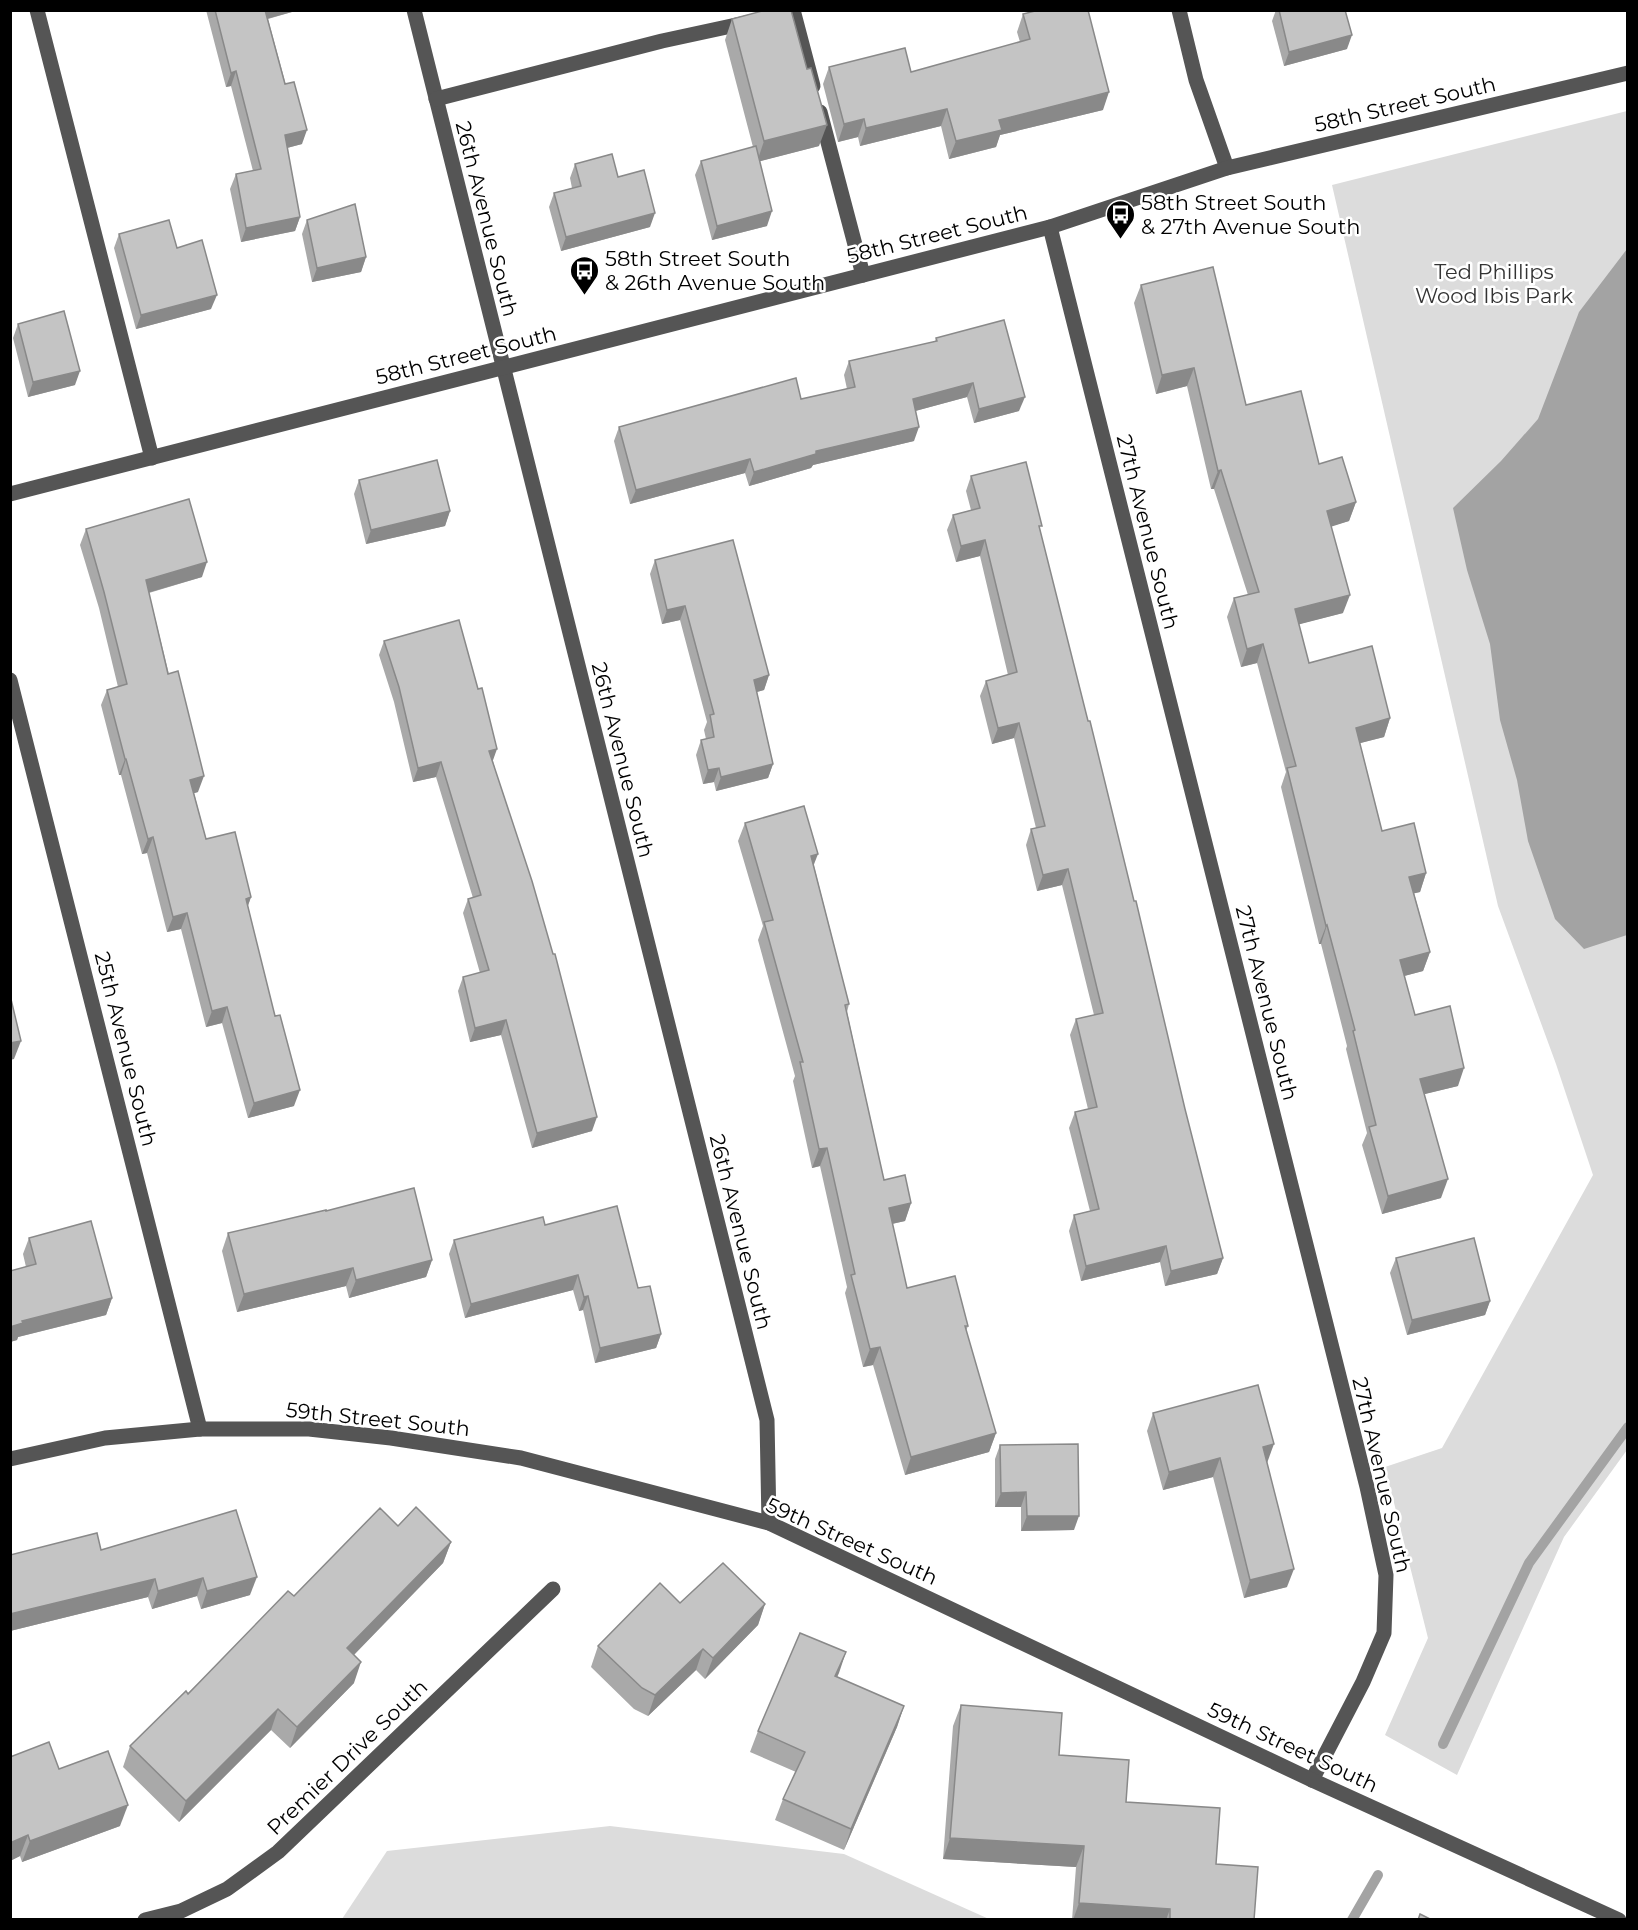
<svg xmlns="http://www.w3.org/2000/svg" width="1638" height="1930" font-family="Montserrat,sans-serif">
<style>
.green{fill:#dcdcdc}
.water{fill:#a3a3a3}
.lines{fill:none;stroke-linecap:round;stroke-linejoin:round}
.stream{stroke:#a3a3a3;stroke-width:10}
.minor{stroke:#555;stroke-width:15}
.wall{fill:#a9a9a9}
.shaded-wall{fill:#898989}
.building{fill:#c4c4c4;stroke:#898989;stroke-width:1.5}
.labels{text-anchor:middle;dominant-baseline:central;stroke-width:5;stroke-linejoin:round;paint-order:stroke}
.street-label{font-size:21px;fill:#000;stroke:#fff}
.poi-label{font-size:21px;fill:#000;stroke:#fff;text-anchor:start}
.park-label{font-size:21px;fill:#333;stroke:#fff}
</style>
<rect width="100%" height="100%" fill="#fff"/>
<g class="green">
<path d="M1627 111V1450L1564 1537 1457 1775 1385 1735 1428 1638 1385 1467 1442 1448 1593 1175 1556 1064 1498 906 1332 185Z"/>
<path d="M610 1826 844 1854 989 1919H342L387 1851Z"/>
</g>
<path class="water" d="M1627 249V935L1584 949 1555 919 1528 841 1517 780 1500 720 1490 644 1467 570 1453 508 1501 461 1538 419 1579 312Z"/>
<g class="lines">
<g class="stream">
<path d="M1443 1744 1529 1563 1628 1427"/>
<path d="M1352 1920 1378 1875"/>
</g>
<g class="minor">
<path d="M37 10 152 458"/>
<path d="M414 10 767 1420 769 1523"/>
<path d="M793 10 813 86"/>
<path d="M1179 10 1196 80 1227 168"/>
<path d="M436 99 662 41 750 22"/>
<path d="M820 112 863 275"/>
<path d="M1050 227 1367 1487 1386 1575 1384 1633 1363 1682 1312 1780"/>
<path d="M10 494 1050 227 1227 168 1628 73"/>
<path d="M10 680 200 1429"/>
<path d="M10 1459 105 1438 200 1429H309L391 1438 521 1458 769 1523 1312 1780 1619 1920"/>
<path d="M145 1920 181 1911 227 1889 278 1852 553 1589"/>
</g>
</g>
<g class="wall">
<path d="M206 10H299L268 19 302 144 287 148 300 217 295 231 241 242 230 189 236 174 253 171 231 86 226 87Z"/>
<path d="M1276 10H1345L1347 49 1284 66 1272 21Z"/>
<path d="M1023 14 1103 110 1000 135 996 147 949 159 941 126 860 146 858 137 838 142 823 84 829 67 911 72 1020 42 1017 32Z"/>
<path d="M732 19 819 146 760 161 767 226 712 240 695 175 701 161 753 147 725 40Z"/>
<path d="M575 164 618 177 650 227 561 251 549 207 554 193 572 188 570 178Z"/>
<path d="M307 220 366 257 361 272 312 282 302 234Z"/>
<path d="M119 234 177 248 211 309 136 329 114 248Z"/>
<path d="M1141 285 1246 405 1319 464 1356 502 1349 521 1331 526 1343 613 1299 624 1309 663 1390 718 1384 737 1360 743 1382 831 1426 873 1420 892 1414 893 1430 952 1423 971 1404 976 1415 1015 1458 1086 1424 1094 1441 1198 1382 1214 1362 1145 1367 1133 1346 1049 1347 1046 1321 944H1319L1281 787 1286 772 1257 663 1241 667 1227 617 1234 598 1248 595 1214 489H1211L1187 386 1156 394 1134 303Z"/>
<path d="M18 324 75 385 28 397 13 338Z"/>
<path d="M936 338 1019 411 974 423 967 397 915 411 914 441 813 465 811 468 749 486 745 473 630 504 614 441 619 427 801 399 847 389 844 375 849 361 935 342Z"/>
<path d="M971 476 1040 530 1185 1109 1223 1258 1217 1274 1165 1286 1160 1262 1081 1281 1069 1231 1074 1215 1090 1211 1069 1128 1075 1112 1088 1109 1070 1035 1076 1019 1094 1015 1062 885 1037 891 1026 845 1031 829 1036 828 1014 738 992 744 980 696 986 681 1008 675 980 556 956 562 947 530 953 515 971 510 966 491Z"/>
<path d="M359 480 450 511 445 526 366 544 354 494Z"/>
<path d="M86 529 202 577 149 593 198 792 194 793 206 839 251 897 248 906 294 1106 248 1118 222 1023 206 1027 181 929 167 932 147 853 142 854 121 775H119L101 705 107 690 118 687 99 608 80 545Z"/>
<path d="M655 560 769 675 764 690 757 692 773 764 768 778 716 791 714 782 703 784 696 755 701 740 706 739 704 730 707 722 680 620 662 624 650 574Z"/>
<path d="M384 641 493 761 592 1131 532 1148 501 1035 470 1042 458 991 463 977 480 973 463 913 468 899 473 898 436 777 413 782 394 702 379 655Z"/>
<path d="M745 823 814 866 849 1004 847 1012 884 1180 911 1203 905 1221 892 1224 907 1288 968 1326 966 1331 996 1433 989 1452 905 1475 873 1365 863 1367 845 1293 847 1287 820 1166 812 1168 793 1081 795 1076 758 940 763 926 738 841Z"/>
<path d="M545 1225 638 1288 661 1334 656 1348 595 1363 583 1310 579 1311 573 1290 465 1318 449 1254 454 1240Z"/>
<path d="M228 1233 432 1260 426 1277 349 1298 346 1286 237 1312 222 1251Z"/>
<path d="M29 1238 112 1298 106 1315 18 1337 17 1340 10 1342V1271L26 1267 23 1254Z"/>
<path d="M1396 1258 1490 1301 1485 1315 1407 1335 1390 1273Z"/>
<path d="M1153 1413 1267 1463 1287 1587 1244 1598 1213 1477 1163 1490 1147 1431Z"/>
<path d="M1000 1445 1074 1530 1021 1531V1507H995V1459Z"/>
<path d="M236 1510 250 1595 201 1609 197 1596 152 1609 148 1597 10 1631V1555L101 1550Z"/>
<path d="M398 1526 451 1542 443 1563 354 1655V1683L290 1748 271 1730 179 1822 123 1767 130 1746 294 1596Z"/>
<path d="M765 1604 758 1625 705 1679 696 1670 648 1716 634 1709 591 1667 598 1646Z"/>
<path d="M837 1677 904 1706 897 1727 844 1850 775 1820 783 1799 796 1772 750 1752 758 1731Z"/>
<path d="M961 1705 1059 1755 1216 1864 1254 1920H1072L1076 1867 943 1859 953 1726Z"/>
<path d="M59 1769 120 1826 22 1862 20 1856 10 1861Z"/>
</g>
<g class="shaded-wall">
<path d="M263 10H299L259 21Z"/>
<path d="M1352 35 1347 49 1284 66 1289 52Z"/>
<path d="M236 71 231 86 226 87 231 73Z"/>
<path d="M1109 92 1103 110 1000 135 996 147 949 159 956 141 999 120Z"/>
<path d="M947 109 941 126 860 146 866 128Z"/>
<path d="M864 119 858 137 838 142 844 124Z"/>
<path d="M827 125 819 146 757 162 764 141Z"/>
<path d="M307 130 302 144 279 150 285 135Z"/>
<path d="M772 211 767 226 712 240 717 226Z"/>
<path d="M655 213 650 227 561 251 566 237Z"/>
<path d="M300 217 295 231 241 242 246 228Z"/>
<path d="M366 257 361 272 312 282 317 268Z"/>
<path d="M217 295 211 309 136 329 141 315Z"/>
<path d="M1194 368 1187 386 1156 394 1162 375Z"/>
<path d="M80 371 75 385 28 397 33 382Z"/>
<path d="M973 383 967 397 908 413 913 399Z"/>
<path d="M1025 397 1019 411 974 423 979 409Z"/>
<path d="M919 427 914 441 813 465 811 468 749 486 754 472 816 451Z"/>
<path d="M750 459 745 473 630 504 636 490Z"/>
<path d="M1221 470 1214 489H1211L1218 471Z"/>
<path d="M1356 502 1349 521 1321 530 1327 511Z"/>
<path d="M450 511 445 526 366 544 371 530Z"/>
<path d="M985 540 980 556 956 562 961 546Z"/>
<path d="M207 562 202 577 140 595 146 580Z"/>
<path d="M1350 595 1343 613 1289 627 1295 609Z"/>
<path d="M685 606 680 620 662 624 667 610Z"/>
<path d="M1263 644 1257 663 1241 667 1247 649Z"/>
<path d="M769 675 764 690 749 694 754 680Z"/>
<path d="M1390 718 1384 737 1349 746 1356 728Z"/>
<path d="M1019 723 1014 738 992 744 998 728Z"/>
<path d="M497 749 492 763 489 751Z"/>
<path d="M125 759H126L121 775H119Z"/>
<path d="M441 762 436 777 413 782 418 768Z"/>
<path d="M773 764 768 778 716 791 721 777Z"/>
<path d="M719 768 714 782 703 784 708 770Z"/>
<path d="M204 776 198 792 184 796 190 780Z"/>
<path d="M153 837 147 853 142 854 148 839Z"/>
<path d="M818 854 811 872V856Z"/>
<path d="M1068 869 1062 885 1037 891 1043 875Z"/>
<path d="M1426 873 1420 892 1403 896 1409 877Z"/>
<path d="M251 897 245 913 246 899Z"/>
<path d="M187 913 181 929 167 932 173 917Z"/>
<path d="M1327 925 1321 944H1319L1326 926Z"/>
<path d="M1430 952 1423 971 1393 979 1400 960Z"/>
<path d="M227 1007 222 1023 206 1027 212 1011Z"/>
<path d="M506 1020 501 1035 470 1042 475 1028Z"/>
<path d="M21 1041 14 1059 10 1060V1043Z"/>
<path d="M1464 1068 1458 1086 1413 1097 1420 1079Z"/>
<path d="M300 1090 294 1106 248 1118 254 1103Z"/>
<path d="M597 1117 592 1131 532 1148 537 1133Z"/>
<path d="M827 1148 820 1166 812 1168 819 1149Z"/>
<path d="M1448 1179 1441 1198 1382 1214 1388 1196Z"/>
<path d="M911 1203 905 1221 882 1226 889 1208Z"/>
<path d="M1166 1246 1160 1262 1081 1281 1086 1266Z"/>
<path d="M1223 1258 1217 1274 1165 1286 1171 1271Z"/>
<path d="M432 1260 426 1277 349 1298 356 1280Z"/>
<path d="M353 1268 346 1286 237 1312 244 1294Z"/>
<path d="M578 1275 573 1290 465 1318 471 1304Z"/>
<path d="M588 1296 583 1310 579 1311 584 1297Z"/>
<path d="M112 1298 106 1315 18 1337 17 1340 10 1342V1327L22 1321Z"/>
<path d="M1490 1301 1485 1315 1407 1335 1412 1320Z"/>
<path d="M661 1334 656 1348 595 1363 600 1348Z"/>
<path d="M880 1347 873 1365 863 1367 870 1349Z"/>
<path d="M996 1433 989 1452 905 1475 911 1457Z"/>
<path d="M1274 1444 1267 1463 1263 1447Z"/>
<path d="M1220 1458 1213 1477 1163 1490 1169 1472Z"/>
<path d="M1026 1492 1021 1507H995L1001 1493Z"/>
<path d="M1027 1516H1079L1074 1530 1021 1531Z"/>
<path d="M451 1542 443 1563 340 1669 347 1648Z"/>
<path d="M1294 1569 1287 1587 1244 1598 1250 1580Z"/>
<path d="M257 1577 250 1595 201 1609 207 1591Z"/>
<path d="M203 1578 197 1596 152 1609 158 1591Z"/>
<path d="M155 1579 148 1597 10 1631V1614Z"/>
<path d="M765 1604 758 1625 705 1679 713 1658Z"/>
<path d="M703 1649 696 1670 648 1716 655 1695Z"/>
<path d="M846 1652 839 1673 828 1697 835 1676Z"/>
<path d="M361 1662 354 1683 290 1748 297 1727Z"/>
<path d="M904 1706 897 1727 844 1850 851 1829Z"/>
<path d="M278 1709 271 1730 179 1822 186 1801Z"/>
<path d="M128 1805 120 1826 22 1862 30 1841Z"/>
<path d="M28 1835 20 1856 10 1861V1843Z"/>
<path d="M950 1838 1084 1846 1076 1867 943 1859Z"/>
<path d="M1079 1903 1170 1909 1166 1920H1073Z"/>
</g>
<g class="building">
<path d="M215 10H265L285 84 294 82 307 130 285 135 300 217 246 228 236 174 261 169 236 71 231 73Z"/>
<path d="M766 10H791L807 69 811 68 827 125 764 141 732 19Z"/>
<path d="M1039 10H1088L1109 92 999 120 1002 130 956 141 947 109 866 128 864 119 844 124 829 67 905 48 911 72 1030 39 1023 14Z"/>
<path d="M1279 10H1345L1352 35 1289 52Z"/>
<path d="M756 146 772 211 717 226 701 161Z"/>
<path d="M612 154 618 177 644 170 655 213 566 237 554 193 581 186 575 164Z"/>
<path d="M355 204 366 257 317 268 307 220Z"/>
<path d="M169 220 177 248 202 240 217 295 141 315 119 234Z"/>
<path d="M1213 267 1246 405 1301 391 1319 464 1342 457 1356 502 1327 511 1350 595 1295 609 1309 663 1372 646 1390 718 1356 728 1382 831 1414 823 1426 873 1409 877 1430 952 1400 960 1415 1015 1450 1006 1464 1068 1420 1079 1448 1179 1388 1196 1369 1127 1376 1125 1353 1031 1355 1030 1327 925 1326 926 1287 768 1296 766 1263 644 1247 649 1234 598 1259 592 1221 470 1218 471 1194 368 1162 375 1141 285Z"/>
<path d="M64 311 80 371 33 382 18 324Z"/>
<path d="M1004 320 1025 397 979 409 973 383 913 399 919 427 816 451V454L754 472 750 459 636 490 619 427 796 378 801 399 855 387 849 361 937 341 936 338Z"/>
<path d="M437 460 450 511 371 530 359 480Z"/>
<path d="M1026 462 1042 526H1039L1088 721H1090L1134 901H1136L1185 1109 1223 1258 1171 1271 1166 1246 1086 1266 1074 1215 1099 1209 1075 1112 1097 1107 1076 1019 1103 1013 1068 869 1043 875 1031 829 1045 826 1019 723 998 728 986 681 1017 672 985 540 961 546 953 515 980 508 971 476Z"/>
<path d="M189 499 207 562 146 580 168 674 178 671 204 776 190 780 206 839 235 832 251 897 246 899 275 1016 280 1015 300 1090 254 1103 227 1007 212 1011 187 913 173 917 153 837 148 839 126 759H125L107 690 127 684 104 592 86 529Z"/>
<path d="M733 540 769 675 754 680 773 764 721 777 719 768 708 770 701 740 714 737 710 715 714 714 685 606 667 610 655 560Z"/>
<path d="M459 620 478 689 482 688 497 749 489 751 532 881 553 954H555L597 1117 537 1133 506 1020 475 1028 463 977 489 970 468 899 481 895 441 762 418 768 399 687 384 641Z"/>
<path d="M804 806 818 854 811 856 849 1004 845 1005 884 1180 905 1175 911 1203 889 1208 907 1288 955 1276 968 1326H965L996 1433 911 1457 880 1347 870 1349 851 1275 855 1274 827 1148 819 1149 800 1062H803L764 922 773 920 745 823Z"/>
<path d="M10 995 21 1041 10 1043Z"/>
<path d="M414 1188 432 1260 356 1280 353 1268 244 1294 228 1233 326 1210V1211Z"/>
<path d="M617 1206 638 1288 650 1286 661 1334 600 1348 588 1296 584 1297 578 1275 471 1304 454 1240 543 1217 545 1225Z"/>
<path d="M91 1221 112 1298 22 1321 23 1323 10 1327V1271L36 1264 29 1238Z"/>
<path d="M1474 1238 1490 1301 1412 1320 1396 1258Z"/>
<path d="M1258 1385 1274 1444 1263 1447 1294 1569 1250 1580 1220 1458 1169 1472 1153 1413Z"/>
<path d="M1078 1444 1079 1516H1027L1026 1492 1001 1493 1000 1445Z"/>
<path d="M416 1507 451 1542 347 1648 361 1662 297 1727 278 1709 186 1801 130 1746 186 1691 188 1694 288 1591 294 1596 380 1508 398 1526Z"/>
<path d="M236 1510 257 1577 207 1591 203 1578 158 1591 155 1579 10 1614V1555L97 1533 101 1550Z"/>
<path d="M723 1563 765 1604 713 1658 703 1649 655 1695 642 1688 598 1646 660 1583 680 1603Z"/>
<path d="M800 1633 846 1652 835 1676 904 1706 851 1829 783 1799 805 1752 758 1731Z"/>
<path d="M961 1705 1062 1713 1059 1755 1129 1760 1126 1802 1220 1808 1216 1864 1258 1867 1254 1920H1170V1909L1079 1903 1084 1846 950 1838Z"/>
<path d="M49 1742 59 1769 108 1751 128 1805 30 1841 28 1835 10 1843V1757Z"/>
<path d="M1420 1914 1432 1920H1418Z"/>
</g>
<defs>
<symbol id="bus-pin" viewBox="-11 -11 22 30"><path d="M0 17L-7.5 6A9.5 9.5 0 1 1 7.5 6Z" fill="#000" stroke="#fff"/><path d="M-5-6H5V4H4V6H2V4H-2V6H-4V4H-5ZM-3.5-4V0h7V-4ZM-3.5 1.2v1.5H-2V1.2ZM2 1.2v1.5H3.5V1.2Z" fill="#fff"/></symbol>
</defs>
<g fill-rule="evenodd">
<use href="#bus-pin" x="1104" y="198" width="33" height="45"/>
<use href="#bus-pin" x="568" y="254" width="33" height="45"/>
</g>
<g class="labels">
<g class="street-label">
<text transform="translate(1405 104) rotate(-13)">58th Street South</text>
<text transform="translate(487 219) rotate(76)">26th Avenue South</text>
<text transform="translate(937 234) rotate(-14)">58th Street South</text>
<text transform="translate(466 355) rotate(-14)">58th Street South</text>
<text transform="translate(1148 532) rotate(76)">27th Avenue South</text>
<text transform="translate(623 760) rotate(76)">26th Avenue South</text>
<text transform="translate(1267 1003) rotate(76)">27th Avenue South</text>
<text transform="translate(126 1049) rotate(76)">25th Avenue South</text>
<text transform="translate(741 1232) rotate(76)">26th Avenue South</text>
<text transform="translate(378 1419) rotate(6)">59th Street South</text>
<text transform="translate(1382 1475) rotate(77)">27th Avenue South</text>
<text transform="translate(852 1541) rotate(24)">59th Street South</text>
<text transform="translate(1293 1747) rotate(25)">59th Street South</text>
<text transform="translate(347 1757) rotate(-44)">Premier Drive South</text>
</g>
<g class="poi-label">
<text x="1141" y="202">58th Street South<tspan x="1141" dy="24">&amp; 27th Avenue South</tspan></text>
<text x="605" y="258">58th Street South<tspan x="605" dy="24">&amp; 26th Avenue South</tspan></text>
</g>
<g class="park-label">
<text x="1494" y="271">Ted Phillips<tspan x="1494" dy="24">Wood Ibis Park</tspan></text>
</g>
</g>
<rect width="1638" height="1930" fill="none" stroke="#000000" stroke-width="24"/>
</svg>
